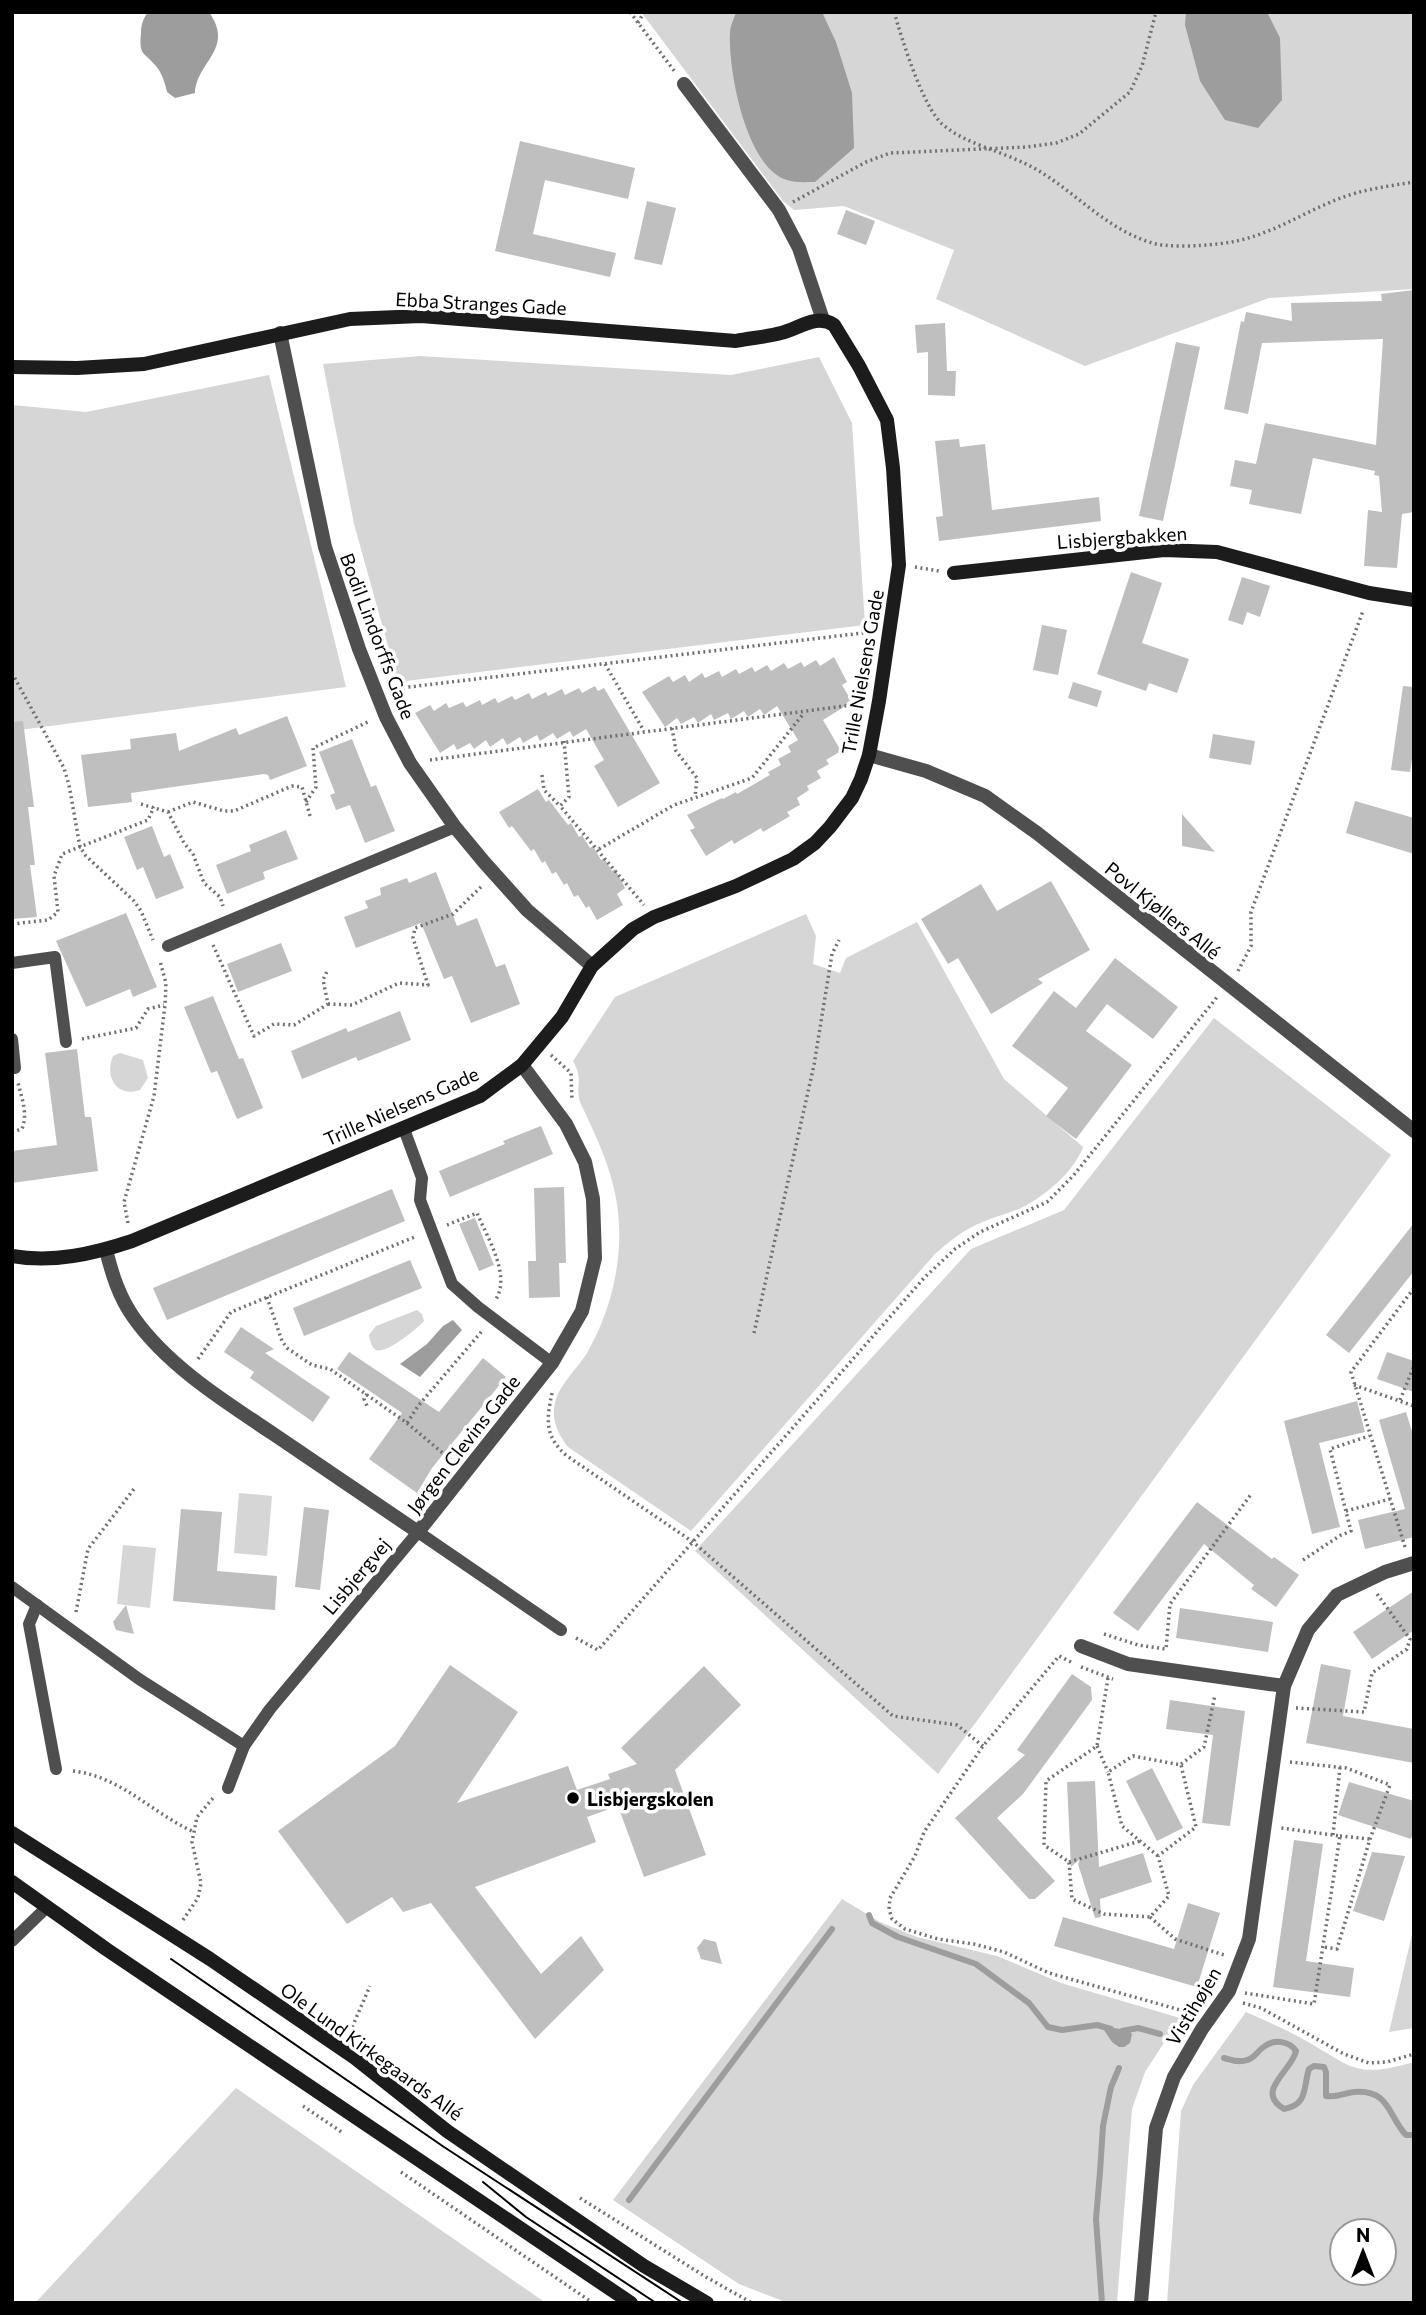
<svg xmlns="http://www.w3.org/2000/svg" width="1426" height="2315" font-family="Commissioner,sans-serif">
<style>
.green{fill:#d6d6d6;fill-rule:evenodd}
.water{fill:#9d9d9d}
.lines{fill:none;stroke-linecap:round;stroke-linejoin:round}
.stream{stroke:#9d9d9d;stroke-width:6}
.building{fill:#bfbfbf}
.path{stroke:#717171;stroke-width:3.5;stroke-dasharray:2 3.5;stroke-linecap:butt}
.lane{stroke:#4f4f4f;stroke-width:12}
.street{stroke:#4f4f4f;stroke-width:14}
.secondary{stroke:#1c1c1c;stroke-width:14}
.tram{stroke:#000;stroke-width:2}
.poi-dot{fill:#000;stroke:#fff;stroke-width:2.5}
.labels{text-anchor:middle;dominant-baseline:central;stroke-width:7;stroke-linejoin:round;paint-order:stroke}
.street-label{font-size:19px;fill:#000;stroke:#fff}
.poi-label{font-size:19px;font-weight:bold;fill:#000;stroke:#fff;text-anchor:start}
</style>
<rect width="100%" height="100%" fill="#fff"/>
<g class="green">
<path d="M641 12H1414V289L1269 298 1085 366 936 299 954 250 844 206 794 210 783 201Z"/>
<path d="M420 356 731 375 819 357 852 423 865 625 398 682 354 524 323 364Z"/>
<path d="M269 375 346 687 12 731V405L86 412Z"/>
<path d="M806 914 816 936 813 964 840 973 846 958 917 922 1004 1079 1083 1147C1074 1172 1044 1197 1021 1208 1004 1215 986 1219 970 1228 957 1235 946 1244 935 1254L691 1531 568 1447C558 1434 551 1420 555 1403 559 1385 577 1369 587 1353 606 1320 617 1283 619 1245 622 1190 603 1151 580 1102 575 1084 584 1081 573 1061L615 997Z"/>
<path d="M1214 1018 1391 1155 938 1774 695 1551 971 1249 1064 1210Z"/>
<path d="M120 1053 143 1060 148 1078 140 1090C117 1098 104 1077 113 1056Z"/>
<path d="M417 1310 422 1314 424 1321C418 1328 385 1355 376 1350 371 1347 370 1340 369 1335L376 1326Z"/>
<path d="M239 1493 272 1496 267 1556 234 1553Z"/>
<path d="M123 1545 156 1548 150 1608 117 1604Z"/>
<path d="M842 1899 880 1922 917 1937 997 1956 1061 1983 1180 2018 1145 2072 1132 2109 1117 2303H788L739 2284 613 2200Z"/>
<path d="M1414 1926V2028L1389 2032Z"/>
<path d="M1246 2012C1264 2020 1283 2028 1301 2038 1351 2065 1352 2080 1414 2062V2303H1167L1181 2111 1193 2085ZM1342 2231H1384V2273H1342Z"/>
<path d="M236 2088 546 2303H35Z"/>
</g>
<g class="water">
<path d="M148 12H209C235 49 197 61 195 93L175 98 167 92C165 83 162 73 156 66 143 51 139 56 141 33 141 25 143 19 148 12Z"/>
<path d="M736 12H822L836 42 852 93 854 148 815 182C806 182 795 183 787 180 746 168 728 70 730 33 730 26 734 19 736 12Z"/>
<path d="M1186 12H1267L1280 38 1282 100 1258 128 1225 120 1200 81 1185 25Z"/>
<path d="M453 1320 462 1330 420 1377 400 1364 427 1344 443 1326Z"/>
<path d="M1106 2027 1128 2030 1132 2034 1130 2043 1124 2047H1119L1112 2042 1104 2030Z"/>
</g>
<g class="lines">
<g class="stream">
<path d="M869 1915 872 1923 898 1937 976 1964 1029 2003 1048 2027 1062 2030 1097 2025 1111 2029"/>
<path d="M1122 2031 1138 2028 1160 2034"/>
<path d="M1224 2058C1232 2060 1239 2063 1247 2060 1255 2058 1258 2050 1265 2046 1275 2039 1289 2041 1296 2051 1292 2071 1254 2091 1284 2109 1308 2105 1303 2088 1309 2069L1314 2066 1324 2067 1326 2072V2096C1337 2098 1344 2093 1354 2092 1390 2089 1388 2116 1406 2135H1414"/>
<path d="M629 2200 832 1929"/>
<path d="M1102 2303 1096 2219 1100 2172 1103 2126 1111 2087 1119 2068"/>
</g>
</g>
<g class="building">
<path d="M520 141 635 168 628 199 545 180 533 234 616 253 610 277 495 251Z"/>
<path d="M647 201 676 208 662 265 634 259Z"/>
<path d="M846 210 875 221 866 245 837 234Z"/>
<path d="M1414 290V486L1412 487 1414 512 1402 514 1397 568 1364 566 1368 510 1382 512 1379 476 1374 475 1375 471 1313 458 1301 514 1249 504 1252 490 1230 486 1235 460 1256 464 1265 423 1376 445 1383 339 1262 343 1248 414 1224 409 1241 321 1244 322 1246 312 1292 321 1291 303 1382 301 1381 294Z"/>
<path d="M945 323 947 371H956L955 396 928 395V352L917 353 915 325Z"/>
<path d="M1176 342 1200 347 1163 521 1139 516Z"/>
<path d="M959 439 960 447 985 444 992 510 1099 497 1101 521 939 541 936 517 943 516 935 441Z"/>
<path d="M1131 572 1162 583 1142 643 1189 659 1177 693 1149 683 1146 691 1097 674Z"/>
<path d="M1242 577 1270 586 1260 617 1247 612 1243 625 1228 620Z"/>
<path d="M1042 625 1067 630 1058 675 1033 670Z"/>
<path d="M834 657 847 682 842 685 852 702 823 720 841 751 826 760 829 764 817 771 821 778 807 786 809 790 797 798 800 805 787 812 790 816 763 832 761 828 734 844 732 840 706 856 690 830 695 828 687 815 722 798 723 799 736 792 737 794 770 775 768 772 781 765 778 759 791 752 788 746 798 740 777 706 764 715 760 709 748 717 744 711 731 719 728 713 714 720 711 714 698 723 694 717 681 724 677 718 665 727 642 692 669 676 673 682 685 675 689 682 702 673 705 678 719 671 722 677 736 669 739 674 752 667 755 672 767 665 771 671 784 663 788 669 801 662 804 667 816 660 820 666Z"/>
<path d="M1073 682 1102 691 1097 707 1068 698Z"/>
<path d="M595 686 598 691 604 688 660 783 618 807 594 766 604 760 586 729 573 737 570 731 557 739 553 733 540 741 537 735 523 743 520 737 507 745 503 738 490 747 486 740 474 749 470 743 457 750 454 744 440 753 415 713 430 705 434 711 446 703 449 708 463 702 466 707 480 700 482 705 495 698 498 703 512 696 515 700 529 693 532 699 546 692 548 696 562 689 565 695 579 688 582 693Z"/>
<path d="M1403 686 1414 687V746L1410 772 1391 770Z"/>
<path d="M287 716 307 766 270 780 268 775 264 774 131 793 132 802 88 807 81 755 131 749 130 739 176 733 179 751 236 728 239 735Z"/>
<path d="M23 721 34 807H28L35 865H30L37 917 12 919V722Z"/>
<path d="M1213 734 1255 741 1251 765 1209 758Z"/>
<path d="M352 739 371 787 376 785 395 831 365 843 350 805 336 810 330 795 335 793 319 752Z"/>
<path d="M538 789 546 802 549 800 568 825 571 823 579 837 582 835 590 848 593 846 601 860 604 858 612 871 615 869 625 888 617 894 623 905 597 920 589 906 586 908 578 895 574 897 567 883 564 885 556 872 552 874 545 861 542 863 534 849 531 851 512 826 509 828 499 812Z"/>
<path d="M1355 801 1414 818V854L1346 833Z"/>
<path d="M1182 814 1215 852 1182 846Z"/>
<path d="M152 826 164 857 170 854 184 888 156 899 143 867 137 870 124 837Z"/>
<path d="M286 830 298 859 263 872 265 879 227 894 216 865 251 851 249 845Z"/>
<path d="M436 872 457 926 477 918 496 967 505 964 520 1004 471 1023 452 976 444 979 421 923 356 948 344 917 368 908 365 901 381 895 380 888 407 878 409 883Z"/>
<path d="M1051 881 1090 950 1038 979 1043 983 991 1014 958 958 948 964 921 919 981 884 997 911Z"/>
<path d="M126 913 157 987 133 997 130 989 86 1007 56 941Z"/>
<path d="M281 943 292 971 238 992 227 964Z"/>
<path d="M1115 958 1178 1007 1153 1039 1107 1004 1086 1031 1132 1065 1076 1139 1046 1116 1068 1088 1012 1046 1054 991 1076 1008Z"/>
<path d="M213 996 239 1059 243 1058 263 1108 237 1119 217 1071 211 1073 184 1007Z"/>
<path d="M400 1011 411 1040 358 1061 356 1057 302 1079 291 1051 346 1028 348 1032Z"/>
<path d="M77 1049 85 1117H91L98 1171 12 1183V1151L57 1145 45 1053Z"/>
<path d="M541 1126 553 1154 450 1197 439 1171 505 1144 503 1141Z"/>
<path d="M564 1187 566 1263H559L560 1297 529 1298 528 1261H536L534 1188Z"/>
<path d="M392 1189 405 1221 167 1320 153 1288Z"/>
<path d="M475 1218 494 1265 479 1271 459 1224Z"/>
<path d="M1414 1223V1271L1349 1353 1326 1335Z"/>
<path d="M410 1260 422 1288 304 1336 293 1308Z"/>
<path d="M241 1327 274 1349 265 1353 330 1397 313 1422 250 1378 254 1372 224 1352Z"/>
<path d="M349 1352 439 1412 483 1358 506 1377 432 1468 417 1493 369 1459 402 1413 337 1369Z"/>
<path d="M1387 1352 1414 1361V1392L1377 1379Z"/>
<path d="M1357 1401 1365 1432 1319 1443 1340 1527 1312 1534 1284 1421Z"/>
<path d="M1406 1412 1414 1438V1537L1365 1549 1358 1520 1405 1509 1379 1420Z"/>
<path d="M1197 1502 1272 1559 1274 1557 1299 1575 1276 1607 1251 1589 1254 1585 1204 1544 1138 1631 1113 1613Z"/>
<path d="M304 1507 329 1510 320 1590 295 1587Z"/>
<path d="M181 1509 222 1512 217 1571 277 1576 275 1610 173 1601Z"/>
<path d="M1414 1591V1630L1372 1659 1353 1632Z"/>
<path d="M126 1605 134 1634 116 1630 113 1622Z"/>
<path d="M1180 1608 1273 1622 1268 1652 1176 1638Z"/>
<path d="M1321 1664 1351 1670 1343 1716 1414 1729V1763L1306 1743Z"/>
<path d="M450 1665 518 1712 457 1803 568 1766 577 1790 610 1779 608 1774 637 1764 621 1748 704 1666 741 1705 675 1770 706 1855 644 1877 618 1806 587 1817 596 1842 475 1887 541 1974 581 1936 604 1970 535 2039 431 1903 403 1912 392 1897 347 1924 278 1831 395 1746Z"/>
<path d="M1072 1674 1091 1687 1092 1700 1023 1794 997 1818 1055 1881 1035 1899H1029L955 1818 1025 1755 1017 1750Z"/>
<path d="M1170 1700 1245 1711 1230 1826 1202 1823 1213 1735 1166 1729Z"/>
<path d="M1152 1768 1183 1828 1157 1841 1126 1781Z"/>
<path d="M1095 1781 1099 1867 1143 1853 1152 1882 1100 1899 1101 1917 1095 1918 1078 1864 1080 1859 1071 1867 1067 1782Z"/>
<path d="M1349 1782 1414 1801V1830L1411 1839 1338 1815Z"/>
<path d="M1294 1840 1323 1844 1306 1961 1354 1968 1350 1997 1273 1987Z"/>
<path d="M1372 1852 1405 1856 1384 1921 1353 1911Z"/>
<path d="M1188 1903 1220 1913 1197 1987 1054 1946 1063 1917 1174 1949Z"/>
<path d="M704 1939 716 1942 722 1964 701 1959 697 1948Z"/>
</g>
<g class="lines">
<g class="path">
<path d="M630 12 675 72"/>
<path d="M894 12C902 39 922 105 942 124 964 143 997 150 1024 163 1069 184 1100 226 1149 242 1165 248 1200 246 1217 244 1272 239 1307 207 1356 193 1374 188 1395 185 1414 182"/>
<path d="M638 23 644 12"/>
<path d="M793 202 866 162 890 153 1027 147 1056 143 1079 134 1130 92 1142 66 1156 12"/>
<path d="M915 567 939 571"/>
<path d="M605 664 644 731"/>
<path d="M12 673 64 768 69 785 80 847 86 856 134 901 141 911 153 940"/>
<path d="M392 689 871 632"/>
<path d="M672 728 676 751 697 778 695 797"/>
<path d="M564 741 569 797 560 806 644 905"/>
<path d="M430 760 860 704"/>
<path d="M542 775 544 790 560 806"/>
<path d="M306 802 316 787 313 748 370 721"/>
<path d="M141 804 168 812 184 843 193 854 204 883 220 897 223 906"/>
<path d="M168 812 193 802 224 811H234L292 786 302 787 310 816"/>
<path d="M599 849 674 805 752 778 804 713"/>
<path d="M12 924 48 920 58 912 54 876 62 854 148 820 154 807"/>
<path d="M213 945 254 1036 274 1024 294 1025 328 1004 323 980 328 969"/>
<path d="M1238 971 1251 946V912L1363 611"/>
<path d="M328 1004 352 1005 399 983 428 985 413 938 415 928 453 914 483 885"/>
<path d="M82 1039 136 1028 148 1009 164 1005"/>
<path d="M551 1055 571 1073 572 1101"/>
<path d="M12 1132 22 1129C28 1114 22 1099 18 1083"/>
<path d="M128 1223 124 1202 154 1096 165 1005 166 983 160 961"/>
<path d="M447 1225 477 1213C487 1237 511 1275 496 1299"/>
<path d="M267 1297 282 1341 287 1348 312 1365 330 1369 407 1423 418 1406 482 1331"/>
<path d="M754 1333 814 1065 832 954 839 940"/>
<path d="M198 1359 231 1312 417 1236"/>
<path d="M1354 1385 1414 1406"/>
<path d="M552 1393C546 1421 545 1437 567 1456L693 1542 893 1716 957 1725 983 1746"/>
<path d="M367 1394 364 1399 367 1406"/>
<path d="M1400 1400 1414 1366"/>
<path d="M407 1423 451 1460"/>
<path d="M1346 1511 1390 1499"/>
<path d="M1405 1547 1351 1372 1414 1288"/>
<path d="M1303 1560 1341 1535 1351 1531 1330 1449 1369 1436"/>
<path d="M76 1612 88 1549 134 1489"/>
<path d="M1104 1634 1138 1645 1166 1649 1170 1604 1252 1493"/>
<path d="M576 1638 598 1650 924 1278 955 1249 980 1232 1047 1202 1073 1176 1218 996"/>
<path d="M1071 1662 1059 1656 983 1746 924 1832 915 1856 890 1898 889 1909 892 1919 905 1929 938 1939 974 1944 1004 1952 1049 1973 1191 2013"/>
<path d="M1081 1667 1113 1679"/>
<path d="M1108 1678 1097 1746 1046 1781 1044 1845 1069 1862 1072 1899 1104 1914 1150 1917 1169 1896 1158 1856 1196 1827 1181 1765 1133 1756 1108 1772 1122 1826 1158 1856"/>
<path d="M1296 1708 1364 1712 1372 1673 1407 1649 1410 1639 1377 1594"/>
<path d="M1097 1746 1108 1772"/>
<path d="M1290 1762 1346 1768 1390 1785 1370 1839 1337 1949 1323 1947"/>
<path d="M1181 1764 1204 1747 1215 1695"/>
<path d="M73 1771C120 1776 152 1813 194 1832"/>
<path d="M1333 1835 1340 1767"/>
<path d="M1340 1836 1370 1839"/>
<path d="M1069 1862 1140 1841"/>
<path d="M1150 1917 1175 1939 1224 1955"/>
<path d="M183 1920 198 1898 201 1883 192 1842 197 1817 214 1797"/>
<path d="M1245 1993 1314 2004 1340 1836 1281 1828"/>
<path d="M1243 2003 1261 2008 1344 2054 1369 2063 1387 2062 1414 2054"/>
<path d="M350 2032 370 1986"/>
<path d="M303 2106 343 2133"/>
<path d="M401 2172 593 2303"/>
<path d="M580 2198 706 2277 752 2303"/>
</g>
<g class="lane">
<path d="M168 946 455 827"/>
<path d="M12 963 55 957 66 1042"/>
<path d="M12 1039 15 1068"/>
<path d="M404 1129 422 1178 420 1200 452 1284 478 1307 552 1363"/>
<path d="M12 1587 139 1679 244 1746"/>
<path d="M37 1605 29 1624 56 1769"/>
<path d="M228 1788 244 1746 270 1709 418 1532 561 1630"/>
<path d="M12 1941 47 1907"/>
</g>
<g class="street">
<path d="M684 84 779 210 799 248 823 320"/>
<path d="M280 333 325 547 359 649 386 717 410 763 455 827 484 862 527 910 592 966"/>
<path d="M869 755 926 771 985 796 1037 833 1414 1131"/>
<path d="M106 1250C112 1274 119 1297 134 1318 168 1366 224 1401 272 1433 321 1466 369 1499 418 1532L552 1363 582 1311 595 1258 593 1199 585 1162 566 1124 522 1065"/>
<path d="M1081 1646 1128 1664 1284 1686"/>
<path d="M1141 2303 1156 2128 1174 2077 1202 2029 1229 1991 1249 1939 1284 1686 1308 1630 1337 1595 1385 1572 1414 1563"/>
</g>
<g class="secondary">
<path d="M12 367 77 368 144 364 350 319 421 316 736 341C751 338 766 337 781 333 798 329 817 313 834 325L859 366 887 420 893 468 899 565 879 701 869 755 861 779 852 798 830 827 815 843 793 859 736 886 654 917 633 929 592 966 562 1017 522 1065 480 1096 132 1241C93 1254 53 1263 12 1256"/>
<path d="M954 573 1164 550 1217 552 1369 593 1414 600"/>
<path d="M12 1833 210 1959 355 2058 447 2131 644 2266 707 2303"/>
<path d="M12 1882 106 1949 631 2303"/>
</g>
<g class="tram">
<path d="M171 1959 444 2147 683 2303"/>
<path d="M483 2182 526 2217 656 2303"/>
</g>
</g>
<circle class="poi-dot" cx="573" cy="1798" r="7"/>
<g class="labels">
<g class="street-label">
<text transform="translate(481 303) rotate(3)">Ebba Stranges Gade</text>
<text transform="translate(1122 537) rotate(-4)">Lisbjergbakken</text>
<text transform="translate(378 636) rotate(69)">Bodil Lindorffs Gade</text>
<text transform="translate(862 672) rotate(-80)">Trille Nielsens Gade</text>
<text transform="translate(1163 910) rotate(39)">Povl Kjøllers Allé</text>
<text transform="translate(401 1106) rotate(-24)">Trille Nielsens Gade</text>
<text transform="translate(463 1444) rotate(-52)">Jørgen Clevins Gade</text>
<text transform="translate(356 1576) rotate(-50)">Lisbjergvej</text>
<text transform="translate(1193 2006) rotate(-59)">Vistihøjen</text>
<text transform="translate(372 2051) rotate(36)">Ole Lund Kirkegaards Allé</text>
</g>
<g class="poi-label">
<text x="587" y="1798">Lisbjergskolen</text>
</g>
</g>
<rect width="1426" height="2315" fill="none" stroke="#000000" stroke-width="28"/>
<g transform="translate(1363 2252)"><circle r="33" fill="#ffffff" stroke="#999999" stroke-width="2"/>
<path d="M0-5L12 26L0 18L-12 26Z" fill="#000000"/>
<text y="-10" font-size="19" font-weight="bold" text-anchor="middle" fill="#000000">N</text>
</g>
</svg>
